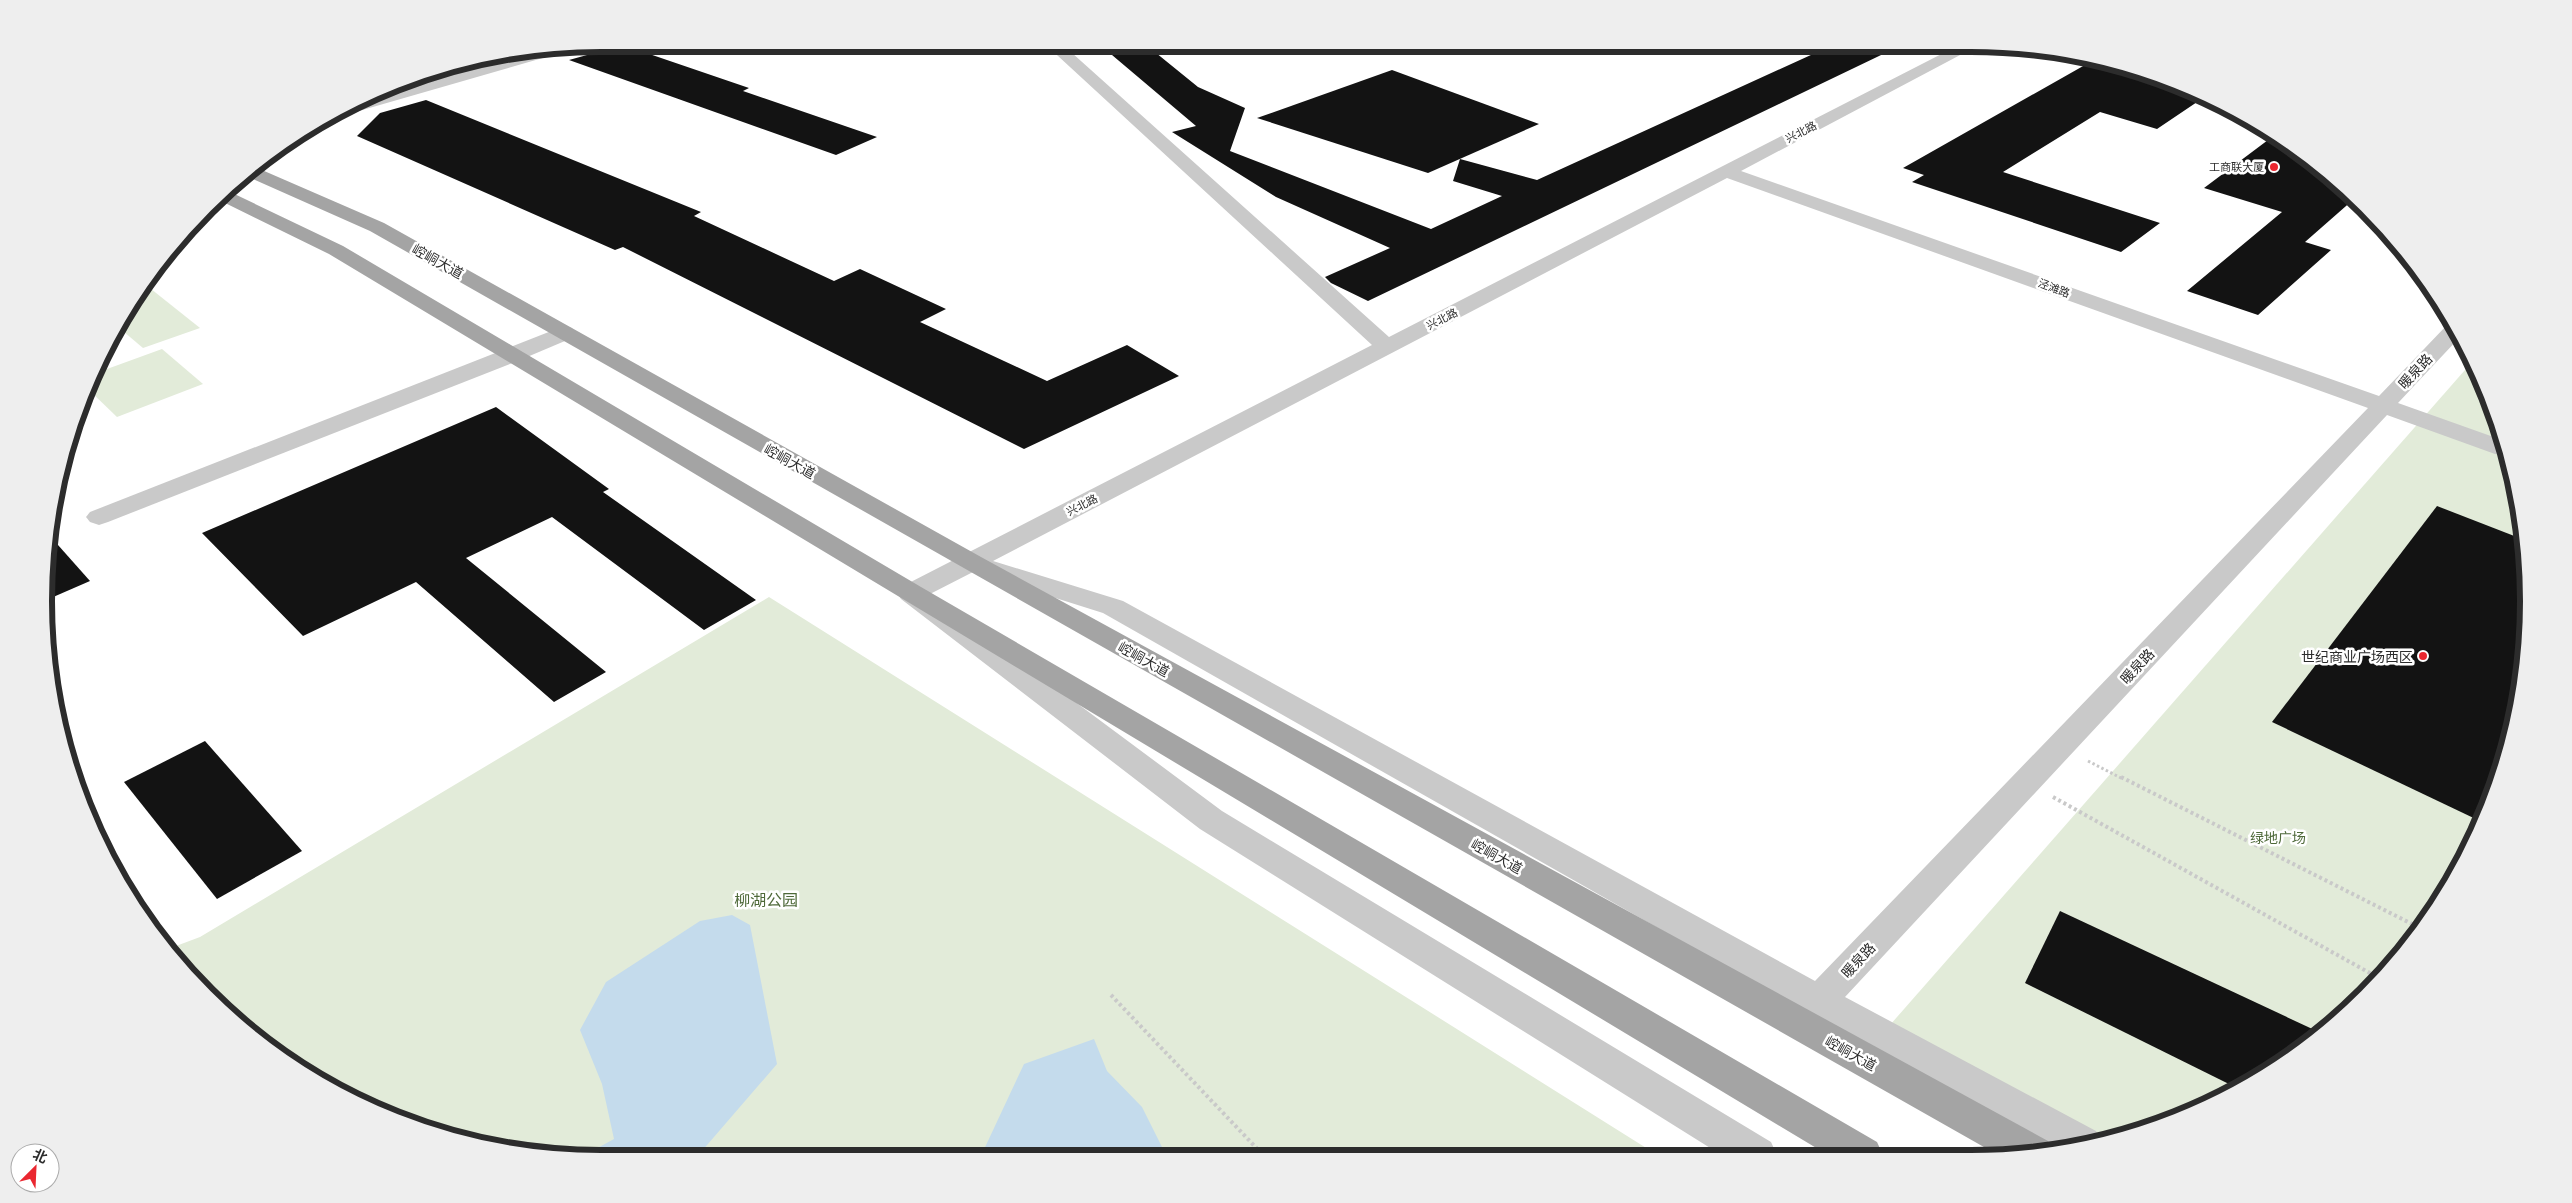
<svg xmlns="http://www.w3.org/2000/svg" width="2572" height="1203" font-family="'Titillium Web','Noto Sans SC',sans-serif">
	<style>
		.green { fill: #e2ebd9 }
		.water { fill: #c4dbec }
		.building { fill: #131313 }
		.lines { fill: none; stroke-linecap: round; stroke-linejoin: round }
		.path-far1 { stroke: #c9c9c9; stroke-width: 3; stroke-dasharray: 2.5 2.5; stroke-linecap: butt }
		.path { stroke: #c9c9c9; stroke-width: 4; stroke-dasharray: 3 3; stroke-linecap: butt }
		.minor { fill: #c9c9c9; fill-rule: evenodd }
		.major { fill: #a4a4a4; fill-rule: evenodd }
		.poi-dot { fill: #ea2730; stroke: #fff; stroke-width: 2 }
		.labels { text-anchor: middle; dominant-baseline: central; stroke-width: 5; stroke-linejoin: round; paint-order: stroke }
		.far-street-label { font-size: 11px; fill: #2c2c2c; stroke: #fff }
		.far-poi-label { font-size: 11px; fill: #2c2c2c; stroke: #fff; text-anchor: end }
		.street-label { font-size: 14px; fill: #2c2c2c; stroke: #fff }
		.poi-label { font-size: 14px; fill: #2c2c2c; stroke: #fff; text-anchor: end }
		.park-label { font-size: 14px; fill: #4e6939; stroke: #fff }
		.near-park-label { font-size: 16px; fill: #4e6939; stroke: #fff }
		.rim { fill: none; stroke: #2c2c2c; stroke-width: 6 }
	</style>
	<rect width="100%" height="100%" fill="#fff"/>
	<g class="green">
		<path d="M146,285L200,328L143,348L117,326Z"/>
		<path d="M162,349L203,384L117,417L88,389L96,373Z"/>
		<path d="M2472,362L2486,388L2517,492L2528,601L2518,710L2486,815L2413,941L2310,1044L2184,1117L2103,1139L1890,1025Z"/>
		<path d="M769,597L1659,1156L601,1159L492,1148L388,1117L322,1084L234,1021L182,969L168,949L200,937Z"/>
	</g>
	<g class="water">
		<path d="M732,915L750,925L777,1064L695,1159L581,1157L614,1139L602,1084L580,1030L606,982L700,921Z"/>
		<path d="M1094,1039L1107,1071L1142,1107L1167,1157L980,1158L1024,1064Z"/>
	</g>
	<g class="building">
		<path d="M1099,44H1145L1198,87L1245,108L1230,151L1431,229L1502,196L1453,181L1460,159L1537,180L1835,44H1904L1368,301L1331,283L1325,277L1390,248L1276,197L1172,132L1196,126Z"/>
		<path d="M623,45L749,88L743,91L877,137L836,155L569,60Z"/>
		<path d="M2092,61L2178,84L2170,90L2203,98L2157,129L2100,112L2003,172L2160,223L2121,252L1912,182L1924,175L1903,168Z"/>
		<path d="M1392,70L1539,124L1428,173L1257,118Z"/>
		<path d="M426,100L701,212L694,216L834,281L860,269L946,309L920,322L1047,381L1127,345L1179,376L1024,449L623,247L615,250L357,136L380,113Z"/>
		<path d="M2268,140L2291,146L2354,199L2305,242L2331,250L2258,315L2187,291L2282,212L2204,188Z"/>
		<path d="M496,407L609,489L603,492L756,600L704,630L552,517L466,558L606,672L554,702L416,582L303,636L202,533Z"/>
		<path d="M2437,506L2522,539L2528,601L2518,710L2486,815L2482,822L2272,722Z"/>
		<path d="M50,536L90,581L44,601L45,586Z"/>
		<path d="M205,741L302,851L217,899L124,782Z"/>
		<path d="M2060,911L2321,1033L2310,1044L2235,1087L2025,983Z"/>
	</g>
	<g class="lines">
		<path class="path-far1" d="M2088,761L2123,779"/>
		<g class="path">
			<path d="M2121,777L2420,928"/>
			<path d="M2053,797L2377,977"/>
			<path d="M1111,995L1265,1157"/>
		</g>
		<g class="minor">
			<path d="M1045,44H1062L1389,337L1961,44L1979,45L1741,171L2379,396L2447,325L2452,324L2459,338L2398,403L2502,440L2506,456L2495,454L2387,415L1845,997L2096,1131L2100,1139L2057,1151L1806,1012L1103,613L973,572L930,594L1222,811L1771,1142L1777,1155L1723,1156L1200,829L901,599L897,593L901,587L1372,345ZM1727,178L2368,408L1815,981L1123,601L993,561Z"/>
			<path d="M569,47L567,51L345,115L333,114L370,97L538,50Z"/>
			<path d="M564,326L572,328L575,333L572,338L520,360L108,522L99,525L90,522L86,517L90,512Z"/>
		</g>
		<g class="major">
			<path d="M255,167L384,223L981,557L2048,1141L2053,1152L2044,1154L1998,1155L370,231L244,175Z"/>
			<path d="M226,190L343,246L921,587L1877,1142L1883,1155H1828L329,254L217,199Z"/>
		</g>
	</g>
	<g class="poi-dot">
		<circle cx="2274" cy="167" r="5"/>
		<circle cx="2423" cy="656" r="5"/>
	</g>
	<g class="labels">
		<g class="far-street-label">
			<text transform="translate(1801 132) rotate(-27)">兴北路</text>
			<text transform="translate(2054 288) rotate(20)">泾滩路</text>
			<text transform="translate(1442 319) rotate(-27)">兴北路</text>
			<text transform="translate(1082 505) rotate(-27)">兴北路</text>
		</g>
		<g class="far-poi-label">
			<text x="2264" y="167">工商联大厦</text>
		</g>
		<g class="street-label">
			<text transform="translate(438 261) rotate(29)">崆峒大道</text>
			<text transform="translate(2415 371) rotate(-47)">暖泉路</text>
			<text transform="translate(790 461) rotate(29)">崆峒大道</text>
			<text transform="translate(1144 659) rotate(29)">崆峒大道</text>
			<text transform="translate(2137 666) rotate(-47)">暖泉路</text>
			<text transform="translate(1497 856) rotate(29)">崆峒大道</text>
			<text transform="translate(1858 960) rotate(-47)">暖泉路</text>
			<text transform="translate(1851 1053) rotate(29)">崆峒大道</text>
		</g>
		<g class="poi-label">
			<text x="2413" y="656">世纪商业广场西区</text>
		</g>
		<g class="park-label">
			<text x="2278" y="837">绿地广场</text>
		</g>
		<g class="near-park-label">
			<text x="766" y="900">柳湖公园</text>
		</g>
	</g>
	<path d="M0 0H2572V1203H0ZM601 52H1971A549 549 0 0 1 2520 601V601A549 549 0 0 1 1971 1150H601A549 549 0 0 1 52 601V601A549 549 0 0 1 601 52Z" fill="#eee" fill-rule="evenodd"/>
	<path class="rim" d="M601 52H1971A549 549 0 0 1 2520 601V601A549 549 0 0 1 1971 1150H601A549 549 0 0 1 52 601V601A549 549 0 0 1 601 52Z"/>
	<g transform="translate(35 1168) rotate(24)"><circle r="24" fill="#ffffff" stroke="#ababab"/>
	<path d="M0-4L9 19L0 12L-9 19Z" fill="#ea2730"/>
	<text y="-8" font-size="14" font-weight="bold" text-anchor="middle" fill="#2c2c2c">北</text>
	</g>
</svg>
